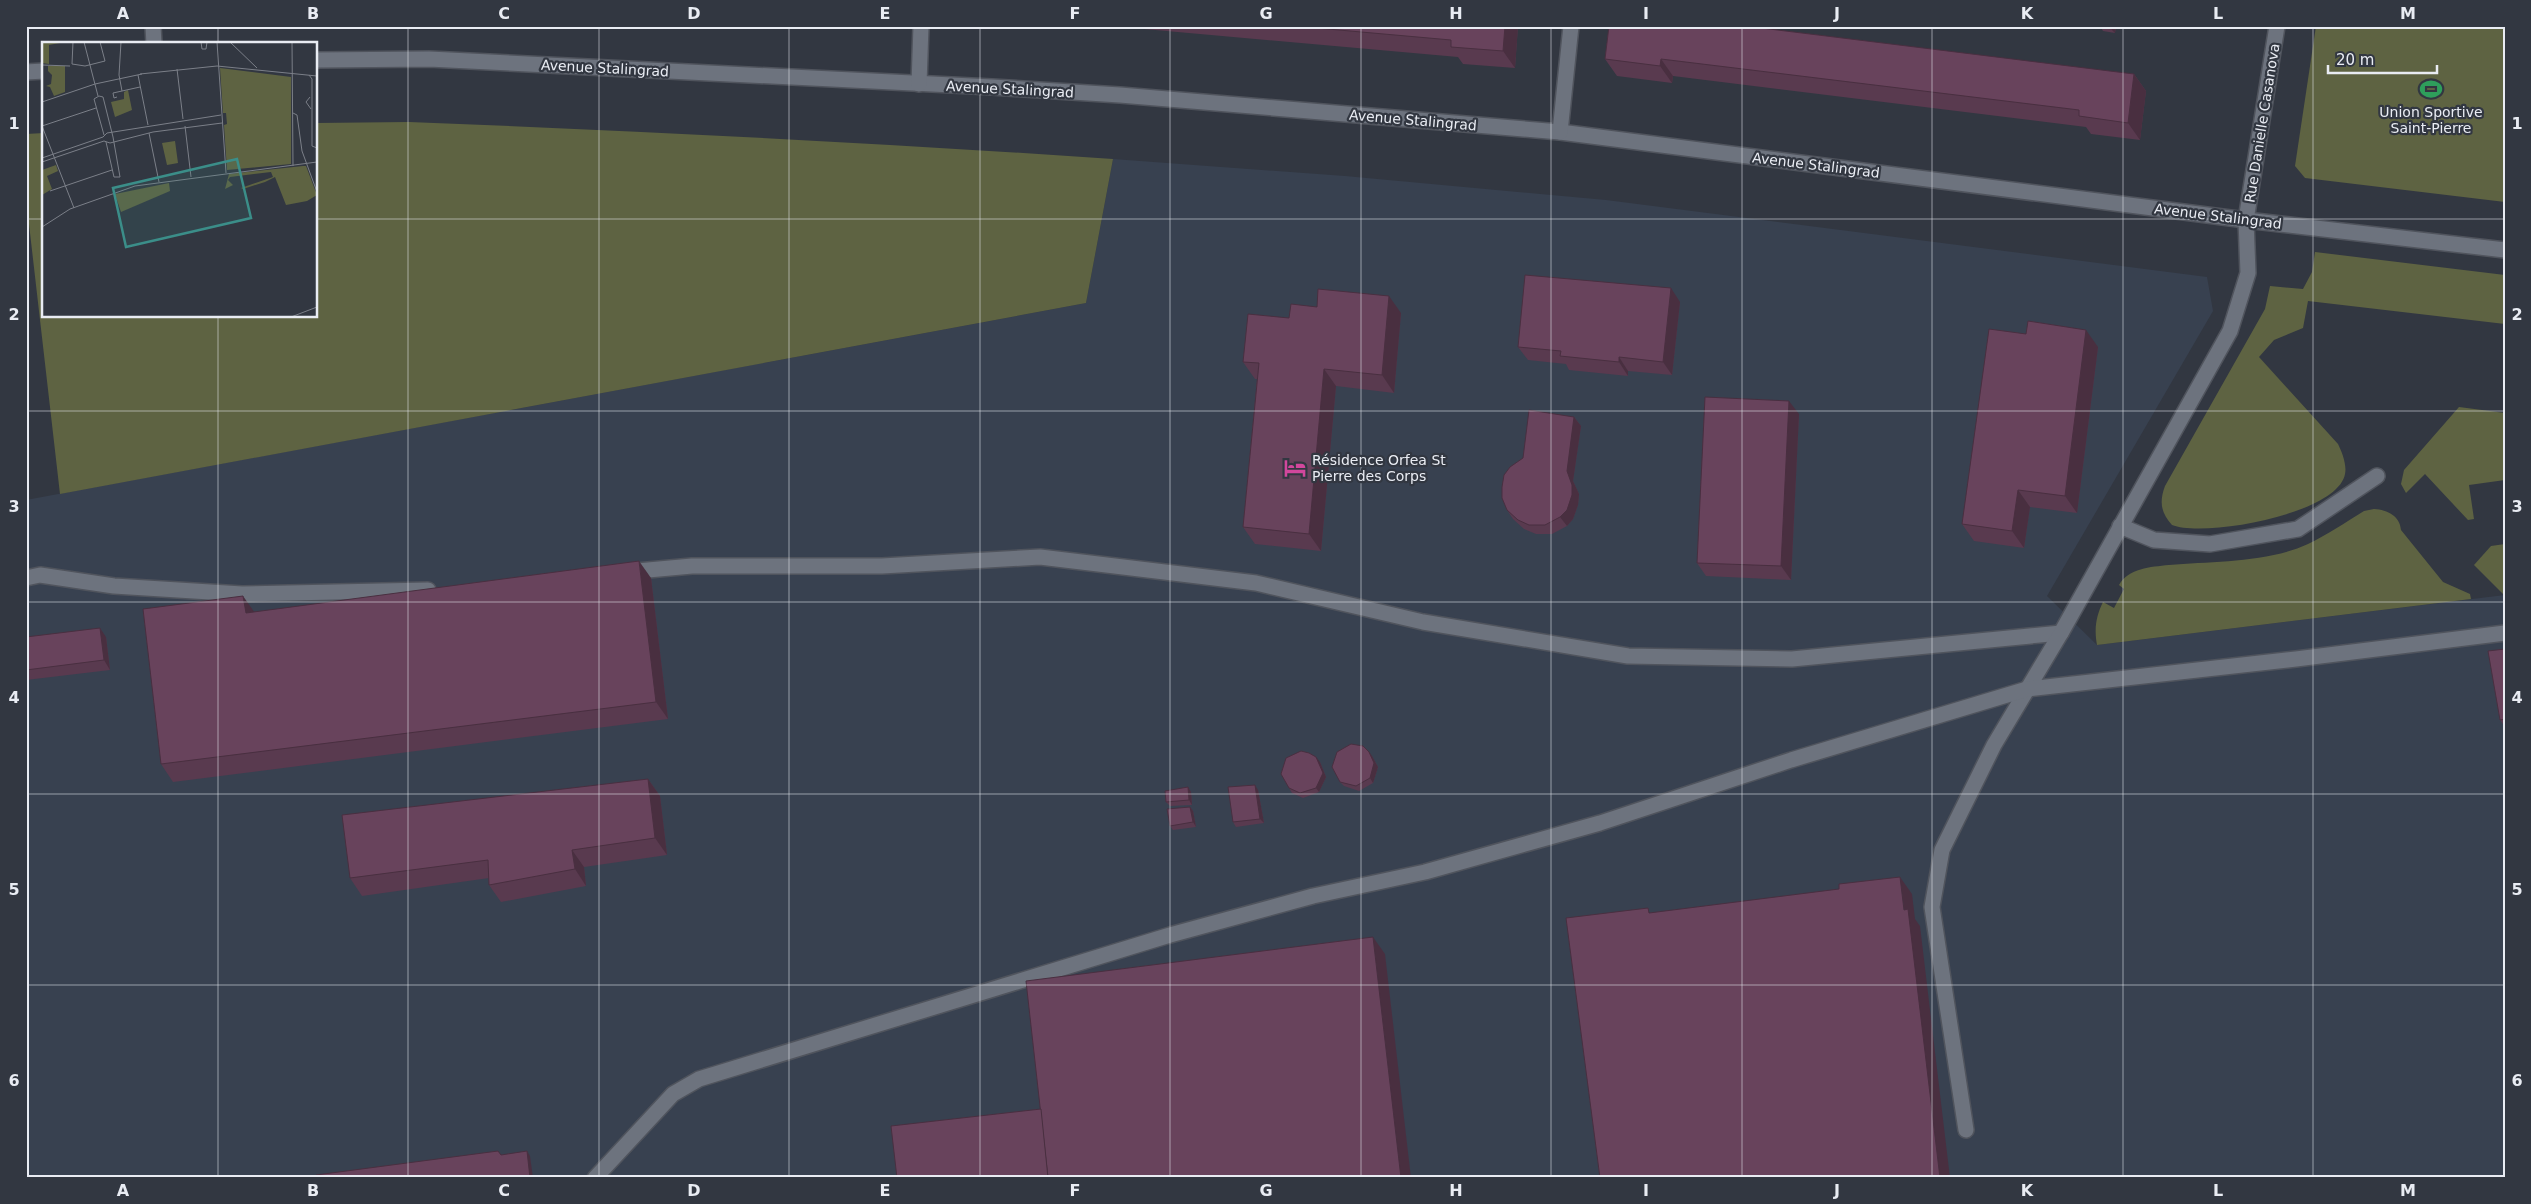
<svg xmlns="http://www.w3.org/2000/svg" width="2531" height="1204" font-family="'DejaVu Sans',sans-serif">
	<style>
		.built { fill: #384150 }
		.green { fill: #5e6342 }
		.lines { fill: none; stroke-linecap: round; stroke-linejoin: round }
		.minor-casing { stroke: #50545d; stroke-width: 18 }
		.minor { stroke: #6d737e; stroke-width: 15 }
		.wall { fill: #593a4f }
		.shaded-wall { fill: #492f40 }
		.building { fill: #68435c; stroke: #492f40 }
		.grid { fill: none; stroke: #e9ecf3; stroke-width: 1; stroke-opacity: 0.55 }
		.labels { text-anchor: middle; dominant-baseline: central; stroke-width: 4.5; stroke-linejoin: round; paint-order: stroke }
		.street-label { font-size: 14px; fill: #e9ecf3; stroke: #323741 }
		.poi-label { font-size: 14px; fill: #e9ecf3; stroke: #323741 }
		.inset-road { fill: none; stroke: #7b7f88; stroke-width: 1 }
		.view { fill: #3b8e89; fill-opacity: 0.15; stroke: #3b8e89; stroke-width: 2.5 }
		.inset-edge { fill: none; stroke: #e9ecf3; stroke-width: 2.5 }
		.neatline { fill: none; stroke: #e9ecf3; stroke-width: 2 }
		.grid-label { font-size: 16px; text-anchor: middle; font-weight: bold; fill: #e9ecf3 }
	</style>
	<rect width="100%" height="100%" fill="#323741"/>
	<path class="built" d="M1113,159L1345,176L1606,200L2207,277L2213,311L2047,596L2097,645L2505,595V1178H26V500L1086,303Z"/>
	<g class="green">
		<path d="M2316,26H2505V202L2305,178L2295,166Z"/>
		<path d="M409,122C644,131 879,143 1113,159L1086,303L60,494L26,198V134L44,133V316H316V123Z"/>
		<path d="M2315,252L2505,275V324L2308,301L2303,328L2274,340L2259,357L2338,444C2342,452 2347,465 2345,474C2338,514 2204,538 2172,525C2161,513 2159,502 2165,486L2265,309L2270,286L2303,289L2312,272Z"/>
		<path d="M2459,407L2505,413V480L2469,485L2474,519L2468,520L2425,474L2406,493L2401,484L2404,470Z"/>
		<path d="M2374,509C2388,510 2400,516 2401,530L2443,582L2470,594L2471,599L2097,645C2094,629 2096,616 2103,602L2114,608L2124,589L2119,585C2129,568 2150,567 2169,565C2213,561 2267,563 2308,544C2327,535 2346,522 2364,511Z"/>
		<path d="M2505,544V595H2504L2474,565L2491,546Z"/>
	</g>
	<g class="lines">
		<g class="minor-casing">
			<g id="minor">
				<path d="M153,26L154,44"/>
				<path d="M316,60L429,59L992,87L1120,95L1560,132L2246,220L2505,250"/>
				<path d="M26,72L44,71"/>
				<path d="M919,84L921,26"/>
				<path d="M1560,132L1571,26"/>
				<path d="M2120,526L2154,540L2210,544L2298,529L2377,476"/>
				<path d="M626,572L692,566H882L1040,557L1256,583L1423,622L1628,656L1792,659L2061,633"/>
				<path d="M26,578L40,575L114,586L242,594L428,590"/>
				<path d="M1966,1130L1932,907L1942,850L1994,745L2061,633L2230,331L2248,273L2246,220L2277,26"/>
				<path d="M595,1178L673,1094L699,1079L1170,935L1313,896L1425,872L1600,823L1791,760L2027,689L2296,659L2505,633"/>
			</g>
		</g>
		<use href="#minor" class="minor"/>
	</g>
	<g class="wall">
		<path d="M1018,26H1046V29Z"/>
		<path d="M1111,26H1518L1515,68L1463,64L1458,57Z"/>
		<path d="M1609,26L2134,74L2146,91L2140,140L2091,134L2086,127L1673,76L1672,83L1617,76L1605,59Z"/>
		<path d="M2100,26H2116L2115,33L2103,31Z"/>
		<path d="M1680,302L1672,375L1628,371V376L1569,370L1566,364L1528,360L1518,347Z"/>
		<path d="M1317,307L1401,313L1394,393L1336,386L1321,551L1255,544L1243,527L1257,379H1255L1243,362Z"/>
		<path d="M2098,347L2077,513L2030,507L2024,548L1974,541L1962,524Z"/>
		<path d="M1799,414L1791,580L1706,576L1697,563Z"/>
		<path d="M1574,417L1581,426L1573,481L1579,494L1578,505L1573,519L1567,526L1552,534H1536L1524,529L1513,519L1507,510L1523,458Z"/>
		<path d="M651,578L668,719L173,782L161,764L254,612Z"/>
		<path d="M26,637H106L110,670L26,680Z"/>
		<path d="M2505,649V727L2500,720Z"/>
		<path d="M1372,756L1378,767L1373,783L1359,791L1344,786L1340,782Z"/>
		<path d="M1320,762L1326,777L1319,792L1303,798L1292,793L1289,788Z"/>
		<path d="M648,779L660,796L667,855L584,867L586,886L501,902L489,885V878L362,896L350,878Z"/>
		<path d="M1188,787L1191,792L1192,805L1170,806L1166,802Z"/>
		<path d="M1258,790L1264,823L1236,827L1233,822Z"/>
		<path d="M1190,807L1193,811L1196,827L1173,830L1170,826Z"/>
	</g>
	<g class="shaded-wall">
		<path d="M1505,26H1518L1515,68L1503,51Z"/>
		<path d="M2112,26H2116L2115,33L2111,29Z"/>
		<path d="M1661,59L1673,76L1672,83L1660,66Z"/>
		<path d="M2134,74L2146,91L2140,140L2128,123Z"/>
		<path d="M1671,288L1680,302L1672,375L1663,362Z"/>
		<path d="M1389,296L1401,313L1394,393L1382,375Z"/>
		<path d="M2086,330L2098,347L2077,513L2065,496Z"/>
		<path d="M1619,357L1628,371V376L1619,362Z"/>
		<path d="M1324,369L1336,386L1321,551L1309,534Z"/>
		<path d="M1789,401L1799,414L1791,580L1781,566Z"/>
		<path d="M1574,417L1581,426L1573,481L1579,494L1578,505L1573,519L1567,526L1560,517Z"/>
		<path d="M2018,490L2030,507L2024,548L2012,531Z"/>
		<path d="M639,561L651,578L668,719L656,702Z"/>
		<path d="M243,596L255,613H246Z"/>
		<path d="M100,628L106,637L110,670L104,660Z"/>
		<path d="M1369,752L1372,756L1378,767L1373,783L1370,778Z"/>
		<path d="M1316,757L1320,762L1326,777L1319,792L1316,788Z"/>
		<path d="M648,779L660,796L667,855L655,838Z"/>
		<path d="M1255,785L1258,790L1264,823L1260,819Z"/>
		<path d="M1188,787L1191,792L1192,805L1189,800Z"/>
		<path d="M1190,807L1193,811L1196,827L1193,822Z"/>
		<path d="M572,850L584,867L586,886L575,869Z"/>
		<path d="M1900,877L1912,894L1915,919L1920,926L1950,1178H1940Z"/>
		<path d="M1373,937L1385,954L1411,1178H1401Z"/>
		<path d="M527,1151L530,1156L533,1178H530Z"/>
	</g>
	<g class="building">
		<path d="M1294,26H1505L1503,51L1451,47V40Z"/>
		<path d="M1609,26H1745L2134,74L2128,123L2079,116V110L1661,59L1660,66L1605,59Z"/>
		<path d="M2100,26H2112L2111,29Z"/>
		<path d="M1525,275L1671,288L1663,362L1619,357V362L1560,356L1561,351L1518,347Z"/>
		<path d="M1318,289L1389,296L1382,375L1324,369L1309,534L1243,527L1259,363L1243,362L1248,314L1289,318L1291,304L1317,307Z"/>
		<path d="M2028,321L2086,330L2065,496L2018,490L2012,531L1962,524L1989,329L2026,334Z"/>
		<path d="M1705,397L1789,401L1781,566L1697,563Z"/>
		<path d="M1529,410L1574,417L1567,471L1572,485V495L1567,510L1560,517L1545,525H1529L1518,520L1507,510L1502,498V487L1504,475L1510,467L1523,458Z"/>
		<path d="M639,561L656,702L161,764L143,609L243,596L246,613Z"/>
		<path d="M100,628L104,660L26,670V637Z"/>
		<path d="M2505,649V719L2500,720L2488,651Z"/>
		<path d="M1351,744L1363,746L1369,752L1374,763L1370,778L1356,786L1340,782L1332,767L1337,752Z"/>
		<path d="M1301,751L1309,753L1316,757L1323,773L1316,788L1300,793L1289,788L1281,774L1286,758Z"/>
		<path d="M648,779L655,838L572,850L575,869L489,885L488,860L350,878L342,815Z"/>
		<path d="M1255,785L1260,819L1233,822L1228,787Z"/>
		<path d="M1188,787L1189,800L1166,802L1165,791Z"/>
		<path d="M1190,807L1193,822L1170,826L1167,809Z"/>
		<path d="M1900,877L1904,910L1908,909L1940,1178H1600L1566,918L1648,908L1649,913L1839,889V884Z"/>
		<path d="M1373,937L1401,1178H1048L1026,981Z"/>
		<path d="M1041,1109L1048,1178H897L891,1126Z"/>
		<path d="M498,1151L501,1155L527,1151L530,1178H317L316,1175Z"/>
	</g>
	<path class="grid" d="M218,26V44M408,26V1178M599,26V1178M789,26V1178M980,26V1178M1170,26V1178M1361,26V1178M1551,26V1178M1742,26V1178M1932,26V1178M2123,26V1178M2313,26V1178M26,219H44M316,219H2505M218,316V1178M26,411H2505M26,602H2505M26,794H2505M26,985H2505"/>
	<defs>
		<g id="stadium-bare" transform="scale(1.725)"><path d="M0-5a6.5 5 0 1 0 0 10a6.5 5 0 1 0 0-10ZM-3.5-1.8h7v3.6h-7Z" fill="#2e9e5b" stroke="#323741" stroke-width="2.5" paint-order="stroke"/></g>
		<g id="hotel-bare" transform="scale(1.725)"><path d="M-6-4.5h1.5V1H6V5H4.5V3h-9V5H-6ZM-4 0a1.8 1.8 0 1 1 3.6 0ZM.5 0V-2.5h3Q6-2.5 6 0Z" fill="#d1479c" stroke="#323741" stroke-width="2.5" paint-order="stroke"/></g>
	</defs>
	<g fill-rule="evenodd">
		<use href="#stadium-bare" x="2431" y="89"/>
		<use href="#hotel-bare" x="1295" y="468"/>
	</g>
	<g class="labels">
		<g class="street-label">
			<text transform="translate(605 68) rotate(3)">Avenue Stalingrad</text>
			<text transform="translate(1010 89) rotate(3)">Avenue Stalingrad</text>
			<text transform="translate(1413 120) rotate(5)">Avenue Stalingrad</text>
			<text transform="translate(2262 123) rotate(-81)">Rue Danielle Casanova</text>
			<text transform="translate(1816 165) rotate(7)">Avenue Stalingrad</text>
			<text transform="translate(2218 216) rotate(7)">Avenue Stalingrad</text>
		</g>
		<g class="poi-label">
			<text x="2431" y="112">Union Sportive<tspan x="2431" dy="16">Saint-Pierre</tspan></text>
			<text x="1312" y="460" text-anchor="start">Résidence Orfea St<tspan x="1312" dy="16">Pierre des Corps</tspan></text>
		</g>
	</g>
	<g transform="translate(42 42)">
		<rect width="275" height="275" fill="#323741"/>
		<path d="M0,0H23L7,3V22L0,21ZM6,24H23V50L12,54L8,45L4,44L9,42L10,33L6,29ZM178,26L249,35V122L185,128L182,83L185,82L184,71H181ZM86,48L90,68L73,75L69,60L82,57V50ZM133,99L136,121L125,123L120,101ZM14,123L16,129L5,134L10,147L0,153V128ZM261,124H264L275,153L265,159L244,163L233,135L223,140L201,147L199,146L231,135L229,130L188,135L186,138L191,143L183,147L187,132ZM127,141L128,149L79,170L73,152Z" fill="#5e6342"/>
		<path class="inset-road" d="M31,0L30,22L43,24L63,19L58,0M42,0L56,54M79,0L77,33L80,49M159,0L160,7H164L165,0M175,0L184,131M188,0L215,26M250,0L251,124M0,23L28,24M135,27L141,77M98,32L175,24L275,34M96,33L106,83M267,33L270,37V104L275,106M75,55L72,56L71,51L98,45M268,55L264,60L269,67M0,60L53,42L100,32M251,71L255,73L260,109L275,150M0,84L32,166M0,84L54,66M143,84L149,135M107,91L117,140M62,93L52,57L57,54L61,55L71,95L78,135H72L64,100M0,116L61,95L65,91L179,73M0,120L62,99L68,101L111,90L180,81M8,149L70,128M0,185L28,167L93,144L275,120M249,275L275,265"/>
		<path class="view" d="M195,117L209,176L84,205L71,146Z"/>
		<rect width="275" height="275" class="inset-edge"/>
	</g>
	<rect width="2531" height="1204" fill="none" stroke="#323741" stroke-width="55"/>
	<path d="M2328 65v8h109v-8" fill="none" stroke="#e9ecf3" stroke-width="2.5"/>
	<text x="2336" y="65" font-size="15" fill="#e9ecf3" stroke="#323741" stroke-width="4" paint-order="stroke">20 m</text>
	<rect x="28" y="28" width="2476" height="1148" class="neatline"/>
	<g class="grid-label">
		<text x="123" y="19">A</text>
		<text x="313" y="19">B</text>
		<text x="504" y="19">C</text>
		<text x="694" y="19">D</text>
		<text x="885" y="19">E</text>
		<text x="1075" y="19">F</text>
		<text x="1266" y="19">G</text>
		<text x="1456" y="19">H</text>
		<text x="1646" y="19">I</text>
		<text x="1837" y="19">J</text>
		<text x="2027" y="19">K</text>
		<text x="2218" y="19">L</text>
		<text x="2408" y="19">M</text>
		<text x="14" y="129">1</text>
		<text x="2517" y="129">1</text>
		<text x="14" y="320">2</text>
		<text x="2517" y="320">2</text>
		<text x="14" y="512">3</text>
		<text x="2517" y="512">3</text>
		<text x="14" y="703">4</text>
		<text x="2517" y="703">4</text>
		<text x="14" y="895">5</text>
		<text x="2517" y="895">5</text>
		<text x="14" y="1086">6</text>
		<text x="2517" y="1086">6</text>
		<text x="123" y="1196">A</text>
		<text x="313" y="1196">B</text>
		<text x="504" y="1196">C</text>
		<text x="694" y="1196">D</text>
		<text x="885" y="1196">E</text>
		<text x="1075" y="1196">F</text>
		<text x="1266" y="1196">G</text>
		<text x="1456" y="1196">H</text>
		<text x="1646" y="1196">I</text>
		<text x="1837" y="1196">J</text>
		<text x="2027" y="1196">K</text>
		<text x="2218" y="1196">L</text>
		<text x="2408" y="1196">M</text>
	</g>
</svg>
